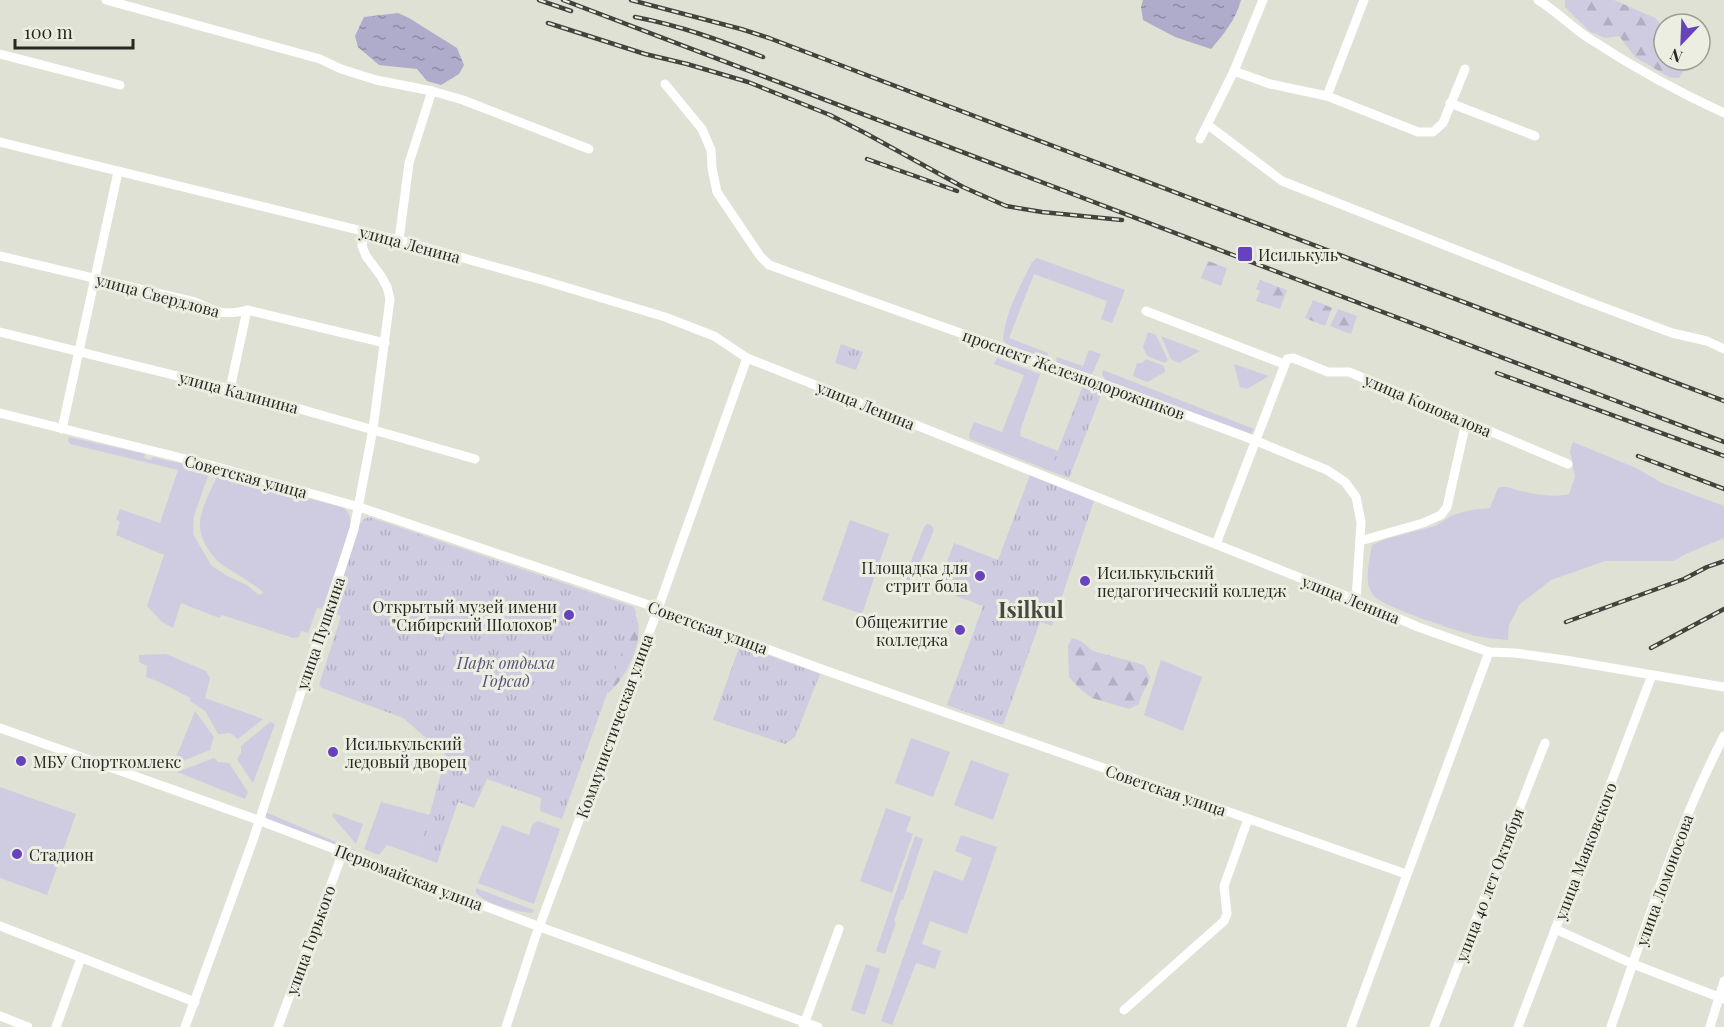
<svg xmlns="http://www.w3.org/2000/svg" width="1724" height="1027" font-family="'Playfair Display',serif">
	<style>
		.grass { fill: #cfcce2 }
		.forest { fill: url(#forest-firs) }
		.park { fill: url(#park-tufts) }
		.water { fill: url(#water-ripples) }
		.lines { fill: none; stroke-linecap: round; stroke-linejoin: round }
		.minor { stroke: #fff; stroke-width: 9 }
		.rail-casing { stroke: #42433d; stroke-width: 4.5 }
		.rail { stroke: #ebeee0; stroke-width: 2; stroke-dasharray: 7; stroke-linecap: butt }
		.poi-dot { fill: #6643bc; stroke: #ebeee0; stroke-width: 2 }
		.labels { text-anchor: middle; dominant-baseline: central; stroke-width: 6; stroke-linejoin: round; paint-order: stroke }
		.street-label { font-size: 16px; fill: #272823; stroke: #ebeee0 }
		.poi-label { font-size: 16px; fill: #272823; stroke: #ebeee0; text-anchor: start }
		.park-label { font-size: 16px; font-style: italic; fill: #58507e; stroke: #ebeee0 }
		.district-label { font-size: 22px; font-weight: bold; fill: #484a3f; stroke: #ebeee0 }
	</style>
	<defs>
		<pattern id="forest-firs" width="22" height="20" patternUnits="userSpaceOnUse" patternTransform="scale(1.5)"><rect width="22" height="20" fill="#cfcce2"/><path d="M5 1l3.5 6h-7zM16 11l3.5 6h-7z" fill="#b2afc2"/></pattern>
		<pattern id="park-tufts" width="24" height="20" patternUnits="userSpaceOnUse" patternTransform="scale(1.5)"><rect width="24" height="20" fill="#cfcce2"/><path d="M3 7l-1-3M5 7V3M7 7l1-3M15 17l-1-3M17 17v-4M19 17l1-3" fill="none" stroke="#b2afc2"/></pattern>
		<pattern id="water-ripples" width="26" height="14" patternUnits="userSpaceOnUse" patternTransform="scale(1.5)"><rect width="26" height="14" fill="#afabcb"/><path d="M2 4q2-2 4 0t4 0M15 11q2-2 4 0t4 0" fill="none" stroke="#8e8ba4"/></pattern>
	</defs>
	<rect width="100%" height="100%" fill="#dee1d3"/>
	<g class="grass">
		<path d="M1037,258L1125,290L1112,323L1101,319L1107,301L1034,274L1009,338L1048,353L1047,356L1042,358L1009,346L1003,340C1005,312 1020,287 1032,262Z"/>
		<path d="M1148,332L1156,335L1168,360L1165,363L1147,356L1143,347Z"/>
		<path d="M1161,336L1200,351L1179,363L1171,359Z"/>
		<path d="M1089,350L1101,354L1092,374H1087L1058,364L1056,360L1057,357L1083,366Z"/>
		<path d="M997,358L1040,374L1021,428L1020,436L1058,451L1050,471L970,439L969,434L974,422L1002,432L1024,375L994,364Z"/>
		<path d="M1146,359L1164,366L1165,372L1147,382L1133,376L1137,363H1142Z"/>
		<path d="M1234,364L1269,376L1247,389L1240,387Z"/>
		<path d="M1103,370L1254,429L1251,434L1106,381L1102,374Z"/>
		<path d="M69,437L145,454L144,458L151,460L152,457L210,470L194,516L193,534L211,565L227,576L247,585L259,595L264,593C253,583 241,577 229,569C214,561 199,541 200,523C201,506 212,489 218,474L344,508C352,515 351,523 349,532L322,609L317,608L308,633L301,631L299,637L293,638L222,615L219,618L181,603L173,628L162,622L147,606L164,555L116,535L120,522L116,519L120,509L160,523L178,470L70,444L68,440Z"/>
		<path d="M1573,442L1636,468L1662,483L1724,506V538L1688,553L1673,561H1605L1551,580L1520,604L1509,625L1508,640C1497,639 1486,638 1476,636C1458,631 1382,607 1373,595C1363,582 1370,560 1372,545L1386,539L1435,526L1453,515L1471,510L1490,508L1498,488C1508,485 1511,489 1521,491C1535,494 1556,498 1569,494L1575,477L1570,451Z"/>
		<path d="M850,520L889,534L862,614L822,600Z"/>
		<path d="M927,524L931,525L934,530L913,580H906L905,577L924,527Z"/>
		<path d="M166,654L206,671L210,678L205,698L263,719L238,739L230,733L218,734L205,711L190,701V698C173,689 164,683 146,677L147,666L139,662V655Z"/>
		<path d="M1161,660L1202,677L1183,731L1144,715Z"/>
		<path d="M195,711L214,737L210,750L173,765Z"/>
		<path d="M270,722L275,724L253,783L237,759L241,753V746Z"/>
		<path d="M911,738L950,752L933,797L895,783Z"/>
		<path d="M214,758L218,762L229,763L248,792L245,799L177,772Z"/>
		<path d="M971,760L1009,774L993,820L954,805Z"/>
		<path d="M0,787L76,814L47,895L0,878Z"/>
		<path d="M381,802L430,815L418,856L387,845L379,855L364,849Z"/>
		<path d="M886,808L911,817L906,831L913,834L892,893L860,881Z"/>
		<path d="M265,812L355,850V853L268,821Z"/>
		<path d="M334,813L363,824L356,844L332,816Z"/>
		<path d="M538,821L560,829L534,904L478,883L502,825L529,835L532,825Z"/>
		<path d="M961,835L997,847L967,934L930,921L922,944L941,951L935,969L916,963L892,1025L881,1021L934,870L963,881L972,858L955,851Z"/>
		<path d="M915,836L923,839L903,900H901L894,921L896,923L885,954L876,951Z"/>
		<path d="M476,888L534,910L532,913C518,912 483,904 476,892Z"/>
		<path d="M866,964L880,969L865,1015L851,1010Z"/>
	</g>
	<g class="forest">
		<path d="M1565,0H1614L1655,18L1664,27V60H1692L1679,78L1669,77L1635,57L1619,36L1605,38L1589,31L1565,7Z"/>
		<path d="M1208,261L1227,268L1221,286L1201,278Z"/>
		<path d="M1260,280L1287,290L1280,309L1256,301L1260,291L1256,289Z"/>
		<path d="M1313,300L1332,308L1325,326L1305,318Z"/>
		<path d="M1338,309L1357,316L1351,334L1330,326Z"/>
		<path d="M602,602L636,616C646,639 626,679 608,693Z"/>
		<path d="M1072,638L1081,641L1093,651L1144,665L1150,677C1147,687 1141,693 1139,704L1129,709L1092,698L1080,689L1069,677L1068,646Z"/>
	</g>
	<g class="park">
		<path d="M841,344L863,352L856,370L835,363Z"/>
		<path d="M1084,383L1103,390L1069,478L1050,471Z"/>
		<path d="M1030,475L1094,501L1052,626L1040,622L1003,725L947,705L983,606L937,589L954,543L998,560Z"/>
		<path d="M369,517L634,607L636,613L562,819L540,811L541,798L487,779L474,808L458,802L437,863L418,856L446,755L403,718L322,688L319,685L341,616L332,613L360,524L364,519Z"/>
		<path d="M740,645L820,674L795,737L785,744L713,720Z"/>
	</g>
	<g class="water">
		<path d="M1143,0H1241C1236,19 1224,34 1211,49L1175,37L1143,20L1141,7Z"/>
		<path d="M398,13L409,18L457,48L464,65L459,74L441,85L427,81L417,69L379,65L358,47L355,36L364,17Z"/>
	</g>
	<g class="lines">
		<g class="minor">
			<path d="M106,0L320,59L341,69L376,80L432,91L463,100L589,149"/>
			<path d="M1538,0C1557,11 1572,28 1590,39C1633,67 1678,92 1724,113"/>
			<path d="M0,54L120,85"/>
			<path d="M1234,71L1270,84L1327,96L1418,132H1433L1443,123L1465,69"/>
			<path d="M665,84L702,129L711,150L712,168L717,192L760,256L769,265L1098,382L1254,440L1327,470L1345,482L1356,497L1361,522L1356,600"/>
			<path d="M1327,96L1364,0"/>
			<path d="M1450,103L1535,136"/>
			<path d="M1208,125L1282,181L1581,299L1672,333L1707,341L1724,349"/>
			<path d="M1200,139L1234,71L1263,0"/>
			<path d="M0,142L399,240L542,280L665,317L714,336L747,358L1356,600L1418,627L1489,652L1515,653L1565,660L1724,687"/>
			<path d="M399,240L409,163L432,91"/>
			<path d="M0,256L195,302C216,312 224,316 247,310L385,343"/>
			<path d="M1146,311L1284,364"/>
			<path d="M0,332L230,389L475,459"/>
			<path d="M230,389L247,310"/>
			<path d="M0,413L210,465L359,507L643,603L827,671L1406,874"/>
			<path d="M62,429L118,172"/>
			<path d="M1360,541L1423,523L1441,515L1447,507L1466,422"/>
			<path d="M1216,544L1287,359L1293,358L1328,372H1349L1568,464"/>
			<path d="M0,728L258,820L540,927L818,1027"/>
			<path d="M0,926L195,1002"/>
			<path d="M1555,929L1633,964L1724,999"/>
			<path d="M1124,1010L1224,921L1227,914L1224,886L1248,819"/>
			<path d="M0,1016L28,1027"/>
			<path d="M56,1027L81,958"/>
			<path d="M185,1027L253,840L354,529L373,429L390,299L387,287L381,276L366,256L362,246L364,232"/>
			<path d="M278,1027L343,852"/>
			<path d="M506,1027L535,938L655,617L747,358"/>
			<path d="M803,1027L839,929"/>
			<path d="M1351,1027L1489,652"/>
			<path d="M1434,1027L1545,743"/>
			<path d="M1518,1027L1652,675"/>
			<path d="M1611,1027C1645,929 1676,829 1724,736"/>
			<path d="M1710,1027L1724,981"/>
		</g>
		<g class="rail-casing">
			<g id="rail">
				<path d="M539,0L571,11"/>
				<path d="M563,0L1724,442"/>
				<path d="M631,0L741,29L769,38L1724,401"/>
				<path d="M635,17C682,26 719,40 763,57"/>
				<path d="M548,23L645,54L687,64L748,82L830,115L867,134L963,187L1006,206L1042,212L1122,220"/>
				<path d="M867,159L957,191"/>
				<path d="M1497,373L1724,456"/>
				<path d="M1638,456L1724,489"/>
				<path d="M1566,622L1684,579L1707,567L1724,561"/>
				<path d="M1651,648L1724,609"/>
			</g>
		</g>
		<use href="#rail" class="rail"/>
	</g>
	<g class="poi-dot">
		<rect x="1237" y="246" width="16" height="16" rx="3"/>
		<circle cx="980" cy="576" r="6"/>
		<circle cx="1085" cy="581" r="6"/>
		<circle cx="569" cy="615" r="6"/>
		<circle cx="960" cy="630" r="6"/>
		<circle cx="333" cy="752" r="6"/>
		<circle cx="21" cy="761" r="6"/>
		<circle cx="17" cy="854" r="6"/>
	</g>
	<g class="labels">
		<g class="street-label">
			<text transform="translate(410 244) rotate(15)">улица Ленина</text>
			<text transform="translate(158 295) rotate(15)">улица Свердлова</text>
			<text transform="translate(1074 374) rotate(20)">проспект Железнодорожников</text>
			<text transform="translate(239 392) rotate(15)">улица Калинина</text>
			<text transform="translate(866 405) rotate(22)">улица Ленина</text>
			<text transform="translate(1428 405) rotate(23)">улица Коновалова</text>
			<text transform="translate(246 476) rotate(15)">Советская улица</text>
			<text transform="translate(1351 599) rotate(22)">улица Ленина</text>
			<text transform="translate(708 627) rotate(20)">Советская улица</text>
			<text transform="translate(320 633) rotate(-71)">улица Пушкина</text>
			<text transform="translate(614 726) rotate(-70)">Коммунистическая улица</text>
			<text transform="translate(1166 790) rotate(19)">Советская улица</text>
			<text transform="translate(1585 851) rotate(-69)">улица Маяковского</text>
			<text transform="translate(409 877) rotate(21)">Первомайская улица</text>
			<text transform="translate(1664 880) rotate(-70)">улица Ломоносова</text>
			<text transform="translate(1489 885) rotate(-69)">улица 40 лет Октября</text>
			<text transform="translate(310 940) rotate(-70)">улица Горького</text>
		</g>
		<g class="poi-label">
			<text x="1258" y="254">Исилькуль</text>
			<text x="968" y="567" text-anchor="end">Площадка для<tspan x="968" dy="18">стрит бола</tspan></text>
			<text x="1097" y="572">Исилькульский<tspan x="1097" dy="18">педагогический колледж</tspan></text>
			<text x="557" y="606" text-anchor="end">Открытый музей имени<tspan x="557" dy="18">"Сибирский Шолохов"</tspan></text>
			<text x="948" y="621" text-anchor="end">Общежитие<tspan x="948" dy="18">колледжа</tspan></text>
			<text x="345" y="743">Исилькульский<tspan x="345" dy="18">ледовый дворец</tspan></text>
			<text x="33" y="761">МБУ Спорткомлекс</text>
			<text x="29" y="854">Стадион</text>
		</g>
		<g class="park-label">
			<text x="506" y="662">Парк отдыха<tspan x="506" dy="18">Горсад</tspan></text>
		</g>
		<g class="district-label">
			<text x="1031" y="609">Isilkul</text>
		</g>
	</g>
	<g transform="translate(1682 42) rotate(203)"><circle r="28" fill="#ebeee0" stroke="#9d9f94" stroke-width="1.5"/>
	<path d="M0-4.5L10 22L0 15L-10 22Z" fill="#6643bc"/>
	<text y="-9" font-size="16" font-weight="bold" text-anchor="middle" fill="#272823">N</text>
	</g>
	<path d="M15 39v9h118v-9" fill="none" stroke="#272823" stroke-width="3"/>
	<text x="24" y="39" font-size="18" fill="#272823" stroke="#ebeee0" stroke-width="4.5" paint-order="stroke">100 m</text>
</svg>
